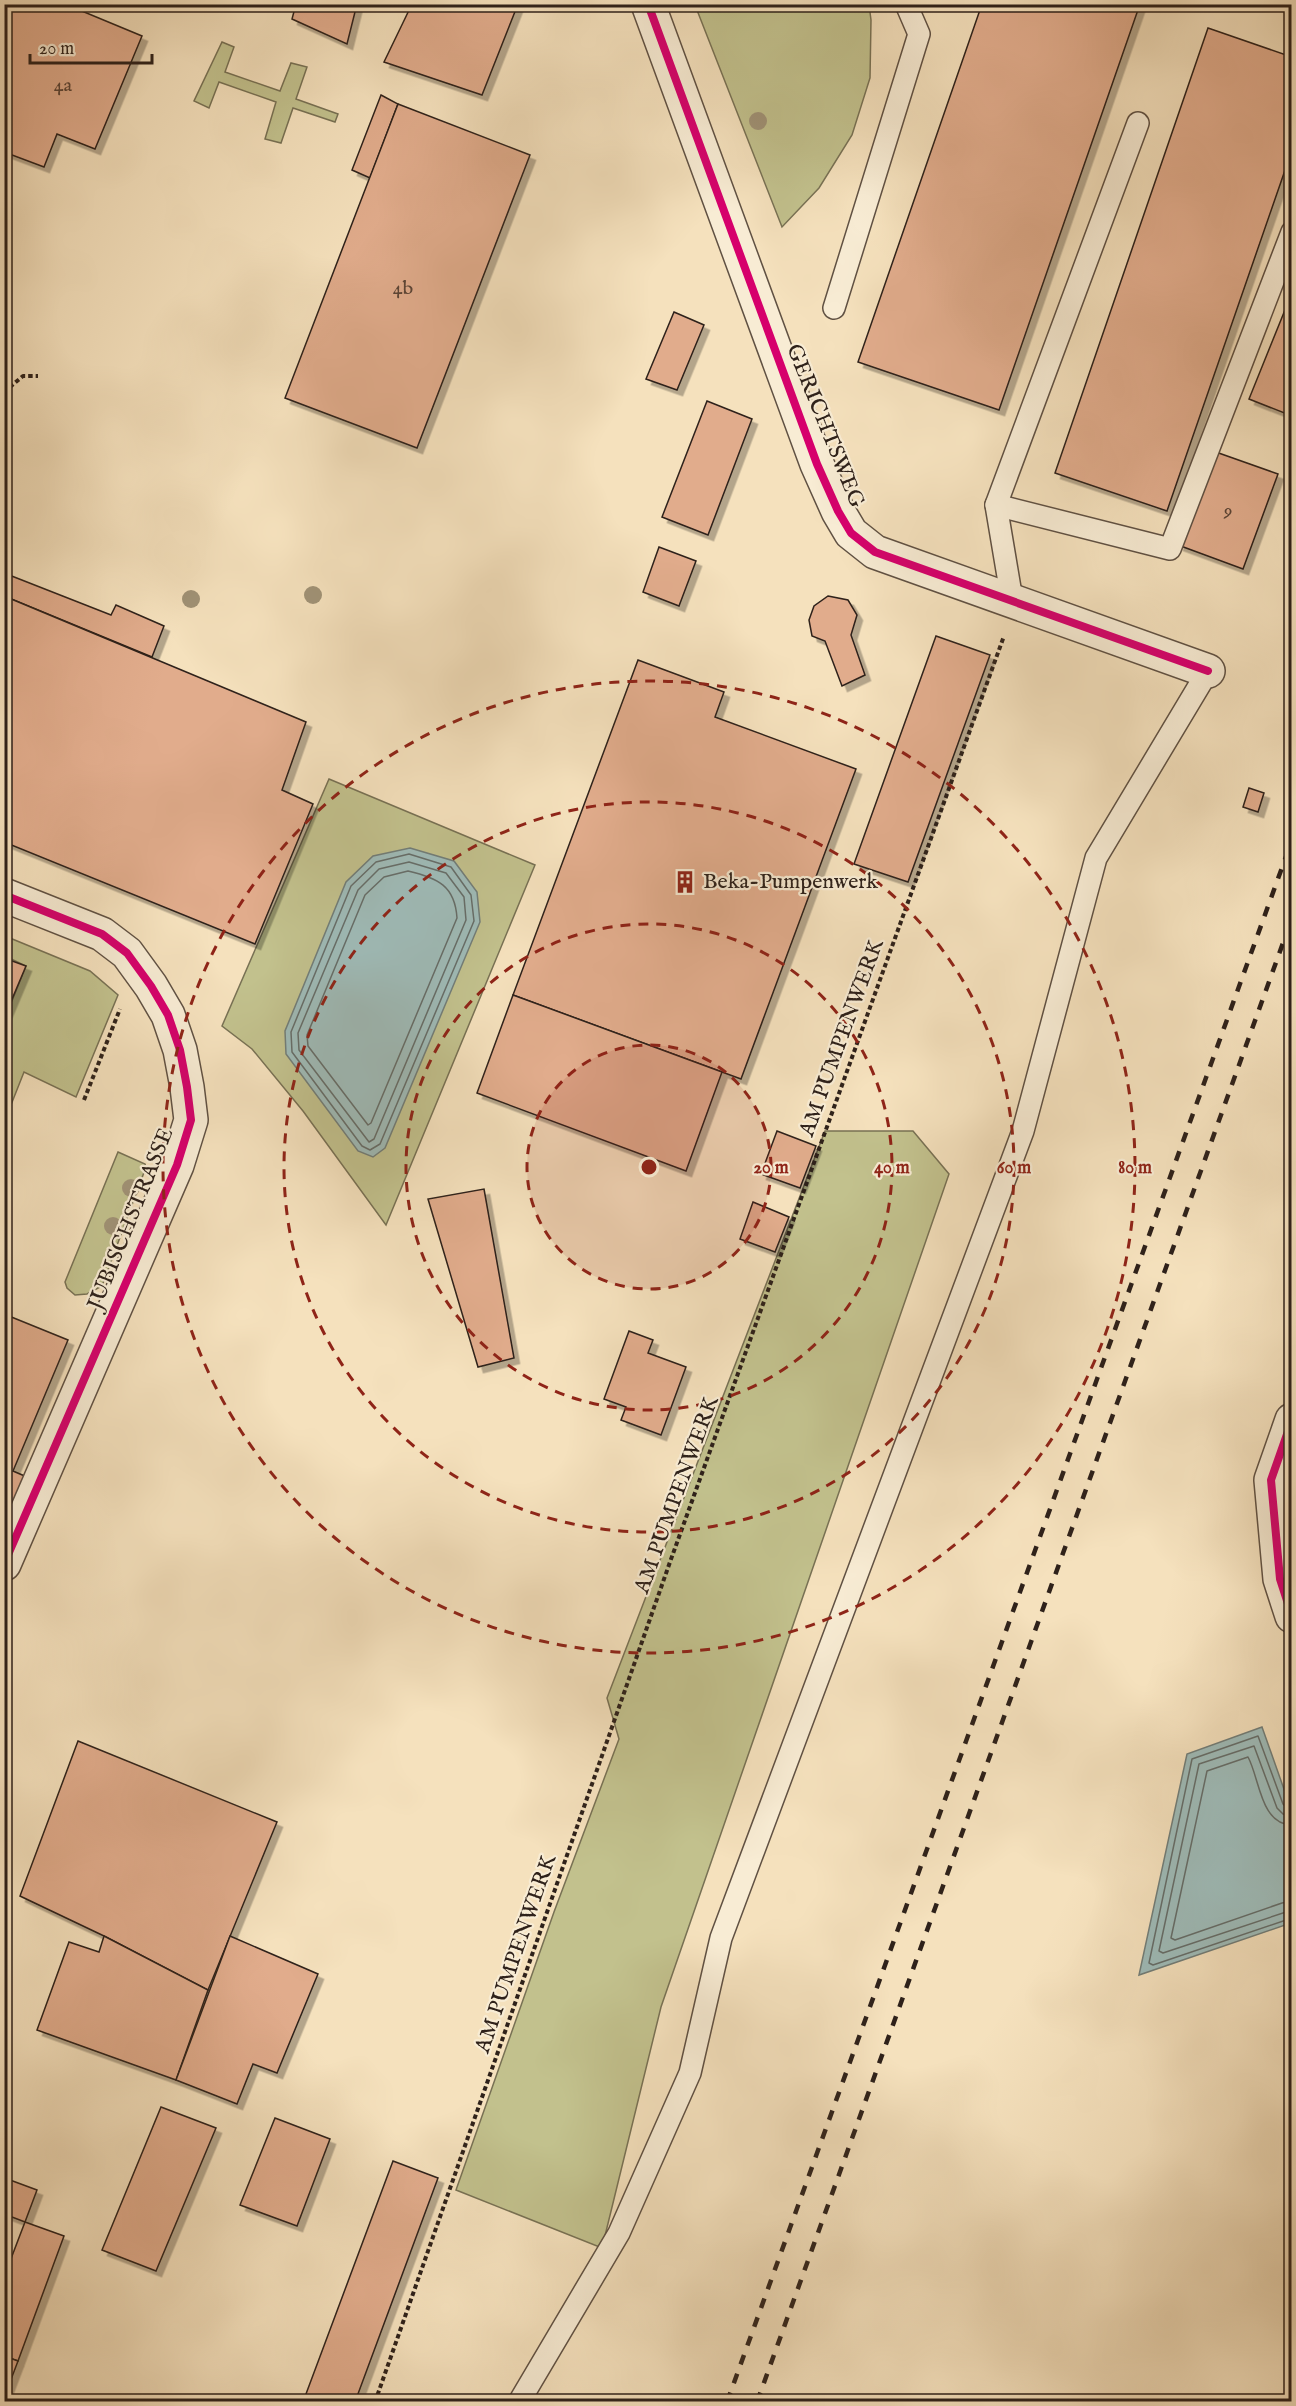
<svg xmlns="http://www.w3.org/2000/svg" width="1296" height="2406" font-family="'IM FELL English',serif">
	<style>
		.green { fill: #c2c18d; stroke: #787154; stroke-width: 1.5 }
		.water { fill: #9fbcb9; stroke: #727e79; stroke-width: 1.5 }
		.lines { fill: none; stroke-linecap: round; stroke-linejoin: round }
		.shore { stroke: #666e6a; stroke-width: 1.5 }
		.building { fill: #e1ac8c; stroke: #2e211a; stroke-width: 1.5; filter: url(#shadow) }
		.lane-casing { stroke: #605143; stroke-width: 24 }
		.street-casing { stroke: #605143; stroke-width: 36 }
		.path { stroke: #2e211a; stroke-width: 4; stroke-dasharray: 4.5 3; stroke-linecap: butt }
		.lane { stroke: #f8ecd4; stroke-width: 21 }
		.street { stroke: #f8ecd4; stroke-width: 33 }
		.rail { stroke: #2e211a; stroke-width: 4.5; stroke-dasharray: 10 10; stroke-linecap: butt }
		.cycleway-casing { stroke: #f8ecd4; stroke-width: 11 }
		.cycleway { stroke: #d6006c; stroke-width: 8 }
		.tree { fill: #a09276 }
		.ring { fill: none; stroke: #8f2418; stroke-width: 3; stroke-dasharray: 10 8 }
		.labels { text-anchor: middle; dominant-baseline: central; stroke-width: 4.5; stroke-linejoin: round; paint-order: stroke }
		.number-label { font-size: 20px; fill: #5b4436 }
		.street-label { font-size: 22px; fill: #2e211a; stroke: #f8ecd4 }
		.poi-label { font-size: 22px; fill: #2e211a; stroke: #f8ecd4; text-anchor: start }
		.centre { fill: #8f2418; stroke: #f8ecd4; stroke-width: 3 }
		.ring-label { font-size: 18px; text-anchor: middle; font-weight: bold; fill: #8f2418; stroke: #f8ecd4; stroke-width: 4.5; stroke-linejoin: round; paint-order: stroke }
	</style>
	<defs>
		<filter id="shadow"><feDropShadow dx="5.5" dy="5.5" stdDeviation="0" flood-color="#0004"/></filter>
	</defs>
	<rect width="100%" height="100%" fill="#f5e1bd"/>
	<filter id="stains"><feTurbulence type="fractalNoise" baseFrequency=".00333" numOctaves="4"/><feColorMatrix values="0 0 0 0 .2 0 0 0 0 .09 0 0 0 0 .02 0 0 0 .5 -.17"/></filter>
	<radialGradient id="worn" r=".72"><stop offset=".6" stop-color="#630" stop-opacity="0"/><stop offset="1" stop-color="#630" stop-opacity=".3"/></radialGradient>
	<g class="green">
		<path d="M695,5H869L871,20L870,78L852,135L819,188L782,227Z"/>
		<path d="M222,42L234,47L225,72L280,91L291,63L307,67L296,99L338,114L335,122L293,108L281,143L265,139L276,102L219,82L209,108L194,101Z"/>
		<path d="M329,779L535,865L386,1225L303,1111L252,1049L222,1026Z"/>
		<path d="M5,936L90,971L118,995L76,1097L24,1072L5,1120V1018L26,966L5,956Z"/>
		<path d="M825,1131H913L949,1174L661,2007L602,2248L456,2190L554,1912L619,1739L607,1698Z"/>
		<path d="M118,1152L145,1164L146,1167L102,1286L87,1294L75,1295L67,1288L65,1282Z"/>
	</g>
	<g class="water">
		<path d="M410,848L454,861L477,892L480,922L385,1148L373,1157L358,1151L286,1054L285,1031L346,882L373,856Z"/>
		<path d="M1262,1727L1291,1809V1923L1139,1975L1187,1754Z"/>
	</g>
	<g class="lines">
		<g class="shore">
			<path d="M409,854L451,867L471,895L474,921L380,1144L370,1150L362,1146L292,1052L291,1032L351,886L376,862Z"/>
			<path d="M409,862L446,873L464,897L466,920L374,1139L369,1142L299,1050L298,1033L358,890L379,869Z"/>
			<path d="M408,871C438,878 455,886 457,918L371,1123L368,1125L308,1046L307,1035L365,895L384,877Z"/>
			<path d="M1292,1808L1286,1807L1283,1804L1258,1736L1192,1759L1149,1963L1153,1965L1292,1918"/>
			<path d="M1292,1816L1283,1814L1277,1808L1254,1746L1199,1764L1159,1951L1163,1953L1292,1910"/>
			<path d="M1292,1825C1260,1824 1260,1779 1248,1757L1207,1771L1171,1938L1175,1940L1282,1903L1292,1901"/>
		</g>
	</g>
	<g class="building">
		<path d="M4,4H65L142,36L95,149L57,134L44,167L4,152Z"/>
		<path d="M296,4H357L347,44L292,19Z"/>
		<path d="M412,4L431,7L432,4H518L482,95L384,62Z"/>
		<path d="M982,4H1140L999,410L858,362Z"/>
		<path d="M1208,28L1292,57V150L1167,511L1055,473Z"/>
		<path d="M381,95L398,104L370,178L352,170Z"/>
		<path d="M398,104L530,155L417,448L285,398Z"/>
		<path d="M1287,305L1292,307V416L1249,399Z"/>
		<path d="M674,312L704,325L677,390L646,379Z"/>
		<path d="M707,401L752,419L708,535L662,517Z"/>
		<path d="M1213,451L1278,474L1243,569L1178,545Z"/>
		<path d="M659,547L696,561L679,606L643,592Z"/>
		<path d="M4,573L111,615L116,605L164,626L152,657L4,596Z"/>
		<path d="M4,596L306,722L282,790L313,804L255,944L4,842Z"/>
		<path d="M828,596L848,600L857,615L851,635L865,675L842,686L825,641L812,636L809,620L814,606Z"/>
		<path d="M936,636L990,655L908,882L854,864Z"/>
		<path d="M638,660L724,692L715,717L856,769L741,1079L513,995Z"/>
		<path d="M1249,788L1264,793L1258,812L1243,807Z"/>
		<path d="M4,958L26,966L4,1018Z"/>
		<path d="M513,995L722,1072L686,1171L477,1093Z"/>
		<path d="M777,1131L816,1146L800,1188L761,1174Z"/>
		<path d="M484,1189L514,1358L478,1367L428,1199Z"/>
		<path d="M753,1202L789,1217L775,1252L740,1239Z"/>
		<path d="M4,1314L68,1340L13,1471L27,1477L4,1533Z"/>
		<path d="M629,1331L653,1340L648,1353L686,1367L661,1435L621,1420L626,1407L604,1399Z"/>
		<path d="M78,1741L277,1822L208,1990L104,1936L20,1896Z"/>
		<path d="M104,1936L208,1990L176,2080L37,2030L69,1942L99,1952Z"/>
		<path d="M230,1936L318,1974L277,2073L253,2064L237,2104L176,2080Z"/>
		<path d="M161,2107L216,2128L156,2271L102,2250Z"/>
		<path d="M275,2118L330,2139L297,2226L240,2205Z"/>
		<path d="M393,2161L438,2178L355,2402H303Z"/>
		<path d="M10,2180L37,2190L25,2222L4,2214V2195Z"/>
		<path d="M25,2222L64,2236L18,2361L4,2356V2277Z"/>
		<path d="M4,2356L18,2361L4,2398Z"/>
	</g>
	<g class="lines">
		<g class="lane-casing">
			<g id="lane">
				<path d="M834,308L919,34L906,4"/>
				<path d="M996,505L1170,549L1292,232"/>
				<path d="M1012,600L996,505L1138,123"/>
				<path d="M519,2402L619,2233L690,2073L721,1938L1023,1131L1096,858L1208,671"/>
			</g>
		</g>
		<g class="street-casing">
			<g id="street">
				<path d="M648,4L817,464L838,511L851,533L875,552L1208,671"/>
				<path d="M4,895L102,934L127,953L151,986L168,1015L180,1050L187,1087L191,1120L177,1165L4,1564"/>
				<path d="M1292,1420L1271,1480L1280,1579L1292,1616"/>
			</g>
		</g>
		<g class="path">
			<path d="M4,392L23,376H38"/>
			<path d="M84,1100L120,1009"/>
			<path d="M375,2402L670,1562L1004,636"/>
		</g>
		<use href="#lane" class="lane"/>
		<use href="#street" class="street"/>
		<g class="rail">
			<path d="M727,2402L1292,840"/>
			<path d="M757,2402L1292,918"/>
		</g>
		<g class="cycleway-casing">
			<g id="cycleway">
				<path d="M648,4L817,464L838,511L851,533L875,552L1208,671"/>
				<path d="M4,895L102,934L127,953L151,986L168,1015L180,1050L187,1087L191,1120L177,1165L4,1564"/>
				<path d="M1292,1420L1271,1480L1280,1579L1292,1616"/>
			</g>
		</g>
		<use href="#cycleway" class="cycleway"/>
	</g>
	<g class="tree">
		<circle cx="758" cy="121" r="9"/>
		<circle cx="313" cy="595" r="9"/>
		<circle cx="191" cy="599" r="9"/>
		<circle cx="131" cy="1188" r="9"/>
		<circle cx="113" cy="1226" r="9"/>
	</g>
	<circle cx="649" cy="1167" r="122" fill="#8f2418" fill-opacity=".12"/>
	<g class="ring">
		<circle cx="649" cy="1167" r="122"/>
		<circle cx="649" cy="1167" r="243"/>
		<circle cx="649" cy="1167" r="365"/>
		<circle cx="649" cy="1167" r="486"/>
	</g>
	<defs>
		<g id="building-bare" transform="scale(1.8)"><path d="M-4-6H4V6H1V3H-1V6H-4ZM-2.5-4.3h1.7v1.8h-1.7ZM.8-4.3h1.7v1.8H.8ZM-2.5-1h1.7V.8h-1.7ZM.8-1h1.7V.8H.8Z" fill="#8f2418" stroke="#f8ecd4" stroke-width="2.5" paint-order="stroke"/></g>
	</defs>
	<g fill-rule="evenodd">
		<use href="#building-bare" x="685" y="882"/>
	</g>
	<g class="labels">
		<g class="number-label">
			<text x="63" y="85">4a</text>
			<text x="403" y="288">4b</text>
			<text x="1228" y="510">9</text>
		</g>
		<g class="street-label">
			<text transform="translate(825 426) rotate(68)">GERICHTSWEG</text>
			<text transform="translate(842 1038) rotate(-70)">AM PUMPENWERK</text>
			<text transform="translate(131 1219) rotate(-68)">JUBISCHSTRASSE</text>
			<text transform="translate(677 1495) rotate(-70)">AM PUMPENWERK</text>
			<text transform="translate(516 1954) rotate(-71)">AM PUMPENWERK</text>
		</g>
		<g class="poi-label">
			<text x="703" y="882">Beka-Pumpenwerk</text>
		</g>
	</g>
	<circle cx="649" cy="1167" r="9" class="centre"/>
	<g class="ring-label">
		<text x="771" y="1173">20 m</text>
		<text x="892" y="1173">40 m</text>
		<text x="1014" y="1173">60 m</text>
		<text x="1135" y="1173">80 m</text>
	</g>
	<rect width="1296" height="2406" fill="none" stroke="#f5e1bd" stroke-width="24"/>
	<rect x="6" y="6" width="1284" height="2394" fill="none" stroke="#2e211a" stroke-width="3"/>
	<rect x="12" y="12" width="1272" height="2382" fill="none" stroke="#2e211a" stroke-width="1.5"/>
	<path d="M30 54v9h122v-9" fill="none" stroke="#2e211a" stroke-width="3"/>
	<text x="39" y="54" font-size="18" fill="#2e211a" stroke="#f8ecd4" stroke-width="4.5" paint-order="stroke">20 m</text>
	<rect width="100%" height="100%" filter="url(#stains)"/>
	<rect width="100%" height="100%" fill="url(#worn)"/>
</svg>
